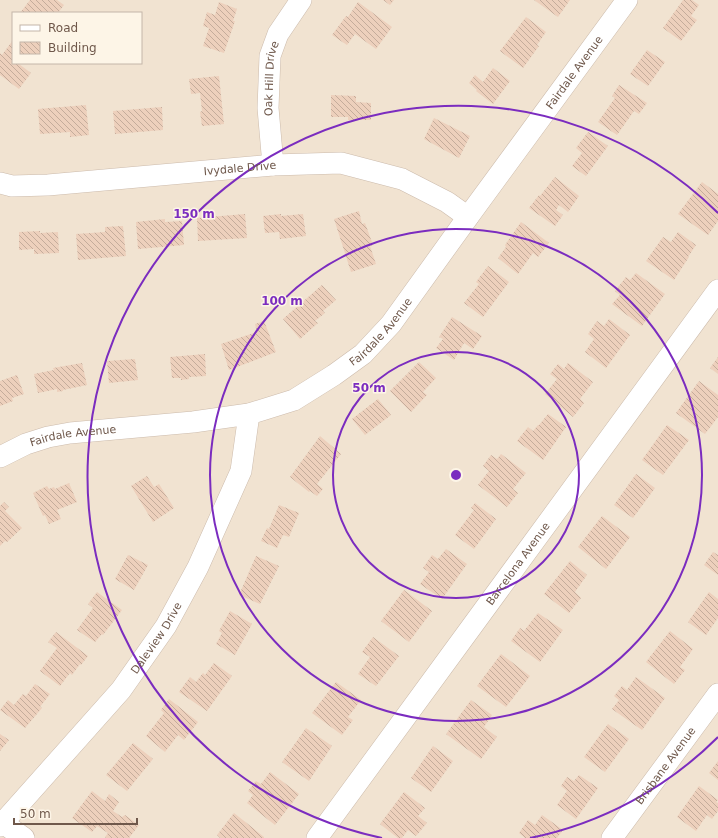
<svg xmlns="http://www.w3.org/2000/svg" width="718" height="838" font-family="'DejaVu Sans',sans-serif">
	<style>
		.residential { fill: #f1e3d1; fill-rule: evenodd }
		.building { fill: url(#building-back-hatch) }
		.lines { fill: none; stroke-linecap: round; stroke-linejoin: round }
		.minor-casing { stroke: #ccbbac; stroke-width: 22 }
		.minor { stroke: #fff; stroke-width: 21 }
		.ring { fill: none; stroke: #7b2cbf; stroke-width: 2 }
		.labels { text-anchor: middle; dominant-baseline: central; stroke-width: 3; stroke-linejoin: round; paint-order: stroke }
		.street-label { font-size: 11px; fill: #6f584b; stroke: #fdf5e7 }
		.centre { fill: #7b2cbf; stroke: #fdf5e7; stroke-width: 2 }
		.ring-label { font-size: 12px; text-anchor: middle; font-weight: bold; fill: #7b2cbf; stroke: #fdf5e7; stroke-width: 3; stroke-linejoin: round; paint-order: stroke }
	</style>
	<defs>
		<pattern id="building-back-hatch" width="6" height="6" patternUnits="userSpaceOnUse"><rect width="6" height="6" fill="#edd0bc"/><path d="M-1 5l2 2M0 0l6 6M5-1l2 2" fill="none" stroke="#c4ac9b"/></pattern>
	</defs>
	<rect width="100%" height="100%" fill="#faf1e2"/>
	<path class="residential" d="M0,0H718V838H0ZM13,13H141V63H13Z"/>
	<g class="building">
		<path d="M30,0H57L64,5L58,13H20Z"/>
		<path d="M383,0H394L390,5Z"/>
		<path d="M534,0H570L558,17Z"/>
		<path d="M683,0H692L699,5L691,16L697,20L681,41L663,28Z"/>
		<path d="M219,2L237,9L233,21H235L224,53L203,46L209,28L203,26L207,12L215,15Z"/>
		<path d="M358,2L392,27L376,49L355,34L347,45L332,35L346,16L348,17Z"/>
		<path d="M526,17L546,32L537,45L539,46L523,68L500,51Z"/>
		<path d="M13,40V63H20L19,64L31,73L19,89L0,75V53L2,55Z"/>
		<path d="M647,50L665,62L648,86L630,74Z"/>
		<path d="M493,68L510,81L493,104L476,91L477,90L469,83L475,75L483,82Z"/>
		<path d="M219,76L224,124L202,126L200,112L202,111L200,93L191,94L189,79Z"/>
		<path d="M619,85L647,103L639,114L634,111L617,135L598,122L615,98L612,96Z"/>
		<path d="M331,95L356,96V102L371,103V120H348V117H331Z"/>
		<path d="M86,105L89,135L70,137V132L40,134L38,109Z"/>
		<path d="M162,107L163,130L115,134L113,111Z"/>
		<path d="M434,118L470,136L459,158L424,139Z"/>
		<path d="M588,132L608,146L586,176L572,166L582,153L576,148Z"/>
		<path d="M555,177L579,196L568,212L559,205L556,210L563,215L555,226L529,208L539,195L540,196Z"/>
		<path d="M702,182L718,194V221L708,235L678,214Z"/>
		<path d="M359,211L362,224L365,223L373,245L370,246L376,264L351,272L334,219Z"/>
		<path d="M245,214L247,238L198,241L197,218Z"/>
		<path d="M281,214V216L303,214L306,236L280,239L279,232L265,233L263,216Z"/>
		<path d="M165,219V222L182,221L184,245L138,249L136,222Z"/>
		<path d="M521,222L549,243L538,257L533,253L518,274L498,258L506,247L505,245Z"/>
		<path d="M123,226L126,256L78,260L76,234L105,232V227Z"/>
		<path d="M40,231V233L58,232L59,253L34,254V249L19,250V232Z"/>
		<path d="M678,232L696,245L688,257H689L674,280L646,261L663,237L671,242Z"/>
		<path d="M488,266L509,282L483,317L464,303L479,284L476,282Z"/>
		<path d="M636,273L665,294L642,326L612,304L620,295L615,291L626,277L630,280Z"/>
		<path d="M322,285L336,300L323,311L325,313L315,321L318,323L300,339L283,319Z"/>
		<path d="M452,317L482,336L473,349L464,343L454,360L436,348L443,339L439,337Z"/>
		<path d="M609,319L630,335L606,368L585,352L594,339L588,334L597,321L604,326Z"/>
		<path d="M264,321L276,352L229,370L221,344L257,332L255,324Z"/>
		<path d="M205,354L206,376L189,377V379L181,380V378H172L170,357Z"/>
		<path d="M718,357V374L710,368Z"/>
		<path d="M135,359L138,380L109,383L107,361Z"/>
		<path d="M419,362L436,378L423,392L427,395L411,412L390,391Z"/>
		<path d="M82,363L87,385L63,390V391L57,392V389L38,393L34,374L54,370L53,368Z"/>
		<path d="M568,363L593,382L580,399L584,403L573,417L545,394L557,379L550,374L558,364L564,369Z"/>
		<path d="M17,375L24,394L12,398L13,401L0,406V381Z"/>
		<path d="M699,381L718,395V417L705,434L676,413Z"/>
		<path d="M378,399L391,415L365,435L352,419Z"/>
		<path d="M548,414L566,427L543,460L517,441L528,427L533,431L538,425H539Z"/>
		<path d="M667,425L689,440L663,475L642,460Z"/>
		<path d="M320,436L341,454L317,484L323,489L317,496L310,491L309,492L290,477Z"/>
		<path d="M501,454L526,473L513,489L518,493L507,507L478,485L489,471L483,466L491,455L497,459Z"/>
		<path d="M636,474L655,488L633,518L614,505Z"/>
		<path d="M147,476L154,487L159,484L174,508L153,522L131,486Z"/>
		<path d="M69,483L77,502L57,510L61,519L49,524L45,515L43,516L33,493L47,486L49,489L54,487L55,489Z"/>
		<path d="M4,502L9,507L5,511L22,528L7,542L5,541L0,546V506Z"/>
		<path d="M475,503L496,519L474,549L455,535L474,510L471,508Z"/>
		<path d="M279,505L299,513L289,537L283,535L277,548L261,541L267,528L269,529Z"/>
		<path d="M602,516L630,537L606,569L578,547Z"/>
		<path d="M446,549L467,564L442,599L420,584L429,572L423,568L432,555L438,559Z"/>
		<path d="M713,552L718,555V575L704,565Z"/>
		<path d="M128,555L148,565L134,590L115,579Z"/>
		<path d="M256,556L279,566L260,604L239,595Z"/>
		<path d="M570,561L587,575L575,592L581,598L569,613L544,594Z"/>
		<path d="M404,590L432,611L409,642L381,621Z"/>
		<path d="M97,592L122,610L103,635L102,634L95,642L77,630L93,608L88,604Z"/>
		<path d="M709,592L718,599V618L706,635L688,622Z"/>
		<path d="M230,611L252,624L235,655L216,644L222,633L219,631Z"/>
		<path d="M538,613L563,630L540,662L511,641L520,628L524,631Z"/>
		<path d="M670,631L693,649L680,667L685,670L674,684L646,662Z"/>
		<path d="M56,632L88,656L81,665L80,664L72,675L70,673L60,686L40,671L57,648L48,642Z"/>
		<path d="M373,637L399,656L376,686L358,674L370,657L362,652Z"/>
		<path d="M501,654L530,676L506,707L477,686Z"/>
		<path d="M214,663L232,676L207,711L179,692L190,677L196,682L203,673L205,675Z"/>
		<path d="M636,677L665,698L642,730L612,709L619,700L614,696L622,686L627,690Z"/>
		<path d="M336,682L361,700L348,717L353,720L342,735L312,713Z"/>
		<path d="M35,684L50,694L40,707L42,708L25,728L0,710L8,700L14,705L23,694L26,696Z"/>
		<path d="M169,699L198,722L184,740L178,735L165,752L146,736L164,713L161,710Z"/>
		<path d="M471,700L492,715L484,727L497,737L481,759L446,734Z"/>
		<path d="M608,724L629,739L605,772L584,757Z"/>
		<path d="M306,728L332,746L309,781L282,762Z"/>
		<path d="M0,734L9,740L0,751Z"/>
		<path d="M133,743L153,759L127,791L106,775Z"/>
		<path d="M433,746L453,761L431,792L411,778Z"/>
		<path d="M718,761V780L709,773Z"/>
		<path d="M270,772L299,794L275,825L247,803L253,795L248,791L256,781L261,784Z"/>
		<path d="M579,775L598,788L576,819L557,805L567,791L561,786L567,777L574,781Z"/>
		<path d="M699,786L718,800L716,802L718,803V811L712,819L707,815L696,831L677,817Z"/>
		<path d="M92,791L105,801L109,794L119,802L113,811L122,817L125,815L139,825L129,838H106L105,837L108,833L97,826L92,832L72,818Z"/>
		<path d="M404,792L425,808L418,816L427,823L416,836L408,830L402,838H398L380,824Z"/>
		<path d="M234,813L264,837V838H220L217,835Z"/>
		<path d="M542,815L563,830L557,838H525L519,833L528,820L535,825Z"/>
	</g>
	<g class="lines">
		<g class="minor-casing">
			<g id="minor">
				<path id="s1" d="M273,165L268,108L270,56L278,34L301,0"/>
				<path id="s2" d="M0,183L12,186L48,185L273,165L341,163L402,179L447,202L468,217"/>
				<path id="s3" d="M0,457L26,444L48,437L70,433L193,422L249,414L294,400L334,375L363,354L391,324L468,217L627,0"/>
				<path d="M3,823L24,838"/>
				<path id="s4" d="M0,826L121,690L166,626L198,567L241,471L249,414"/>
				<path id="s5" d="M317,838L718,290"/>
				<path id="s6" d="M612,838L718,694"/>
			</g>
		</g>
		<use href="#minor" class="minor"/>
	</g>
	<g class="ring">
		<circle cx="456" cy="475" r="123"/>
		<circle cx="456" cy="475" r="246"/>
		<path d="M718 737A370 370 0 0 1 530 838M382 838A370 370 0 1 1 718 213"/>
	</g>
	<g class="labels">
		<g class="street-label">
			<text stroke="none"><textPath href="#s3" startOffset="737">Fairdale Avenue</textPath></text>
			<text stroke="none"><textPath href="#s1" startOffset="87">Oak Hill Drive</textPath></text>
			<text stroke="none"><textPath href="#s2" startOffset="241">Ivydale Drive</textPath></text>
			<text stroke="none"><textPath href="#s3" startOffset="413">Fairdale Avenue</textPath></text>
			<text stroke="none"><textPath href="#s3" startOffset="77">Fairdale Avenue</textPath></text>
			<text stroke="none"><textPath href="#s5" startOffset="340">Barcelona Avenue</textPath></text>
			<text stroke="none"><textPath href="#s4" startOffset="245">Daleview Drive</textPath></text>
			<text stroke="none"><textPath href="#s6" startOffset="90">Brisbane Avenue</textPath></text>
		</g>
	</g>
	<circle cx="456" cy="475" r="6" class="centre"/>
	<g class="ring-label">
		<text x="194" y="218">150 m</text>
		<text x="282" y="305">100 m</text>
		<text x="369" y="392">50 m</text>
	</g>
	<rect x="12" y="12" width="130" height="52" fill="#fdf5e7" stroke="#c4b6a9"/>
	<rect x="20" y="25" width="20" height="6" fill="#ffffff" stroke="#c4b6a9"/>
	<text x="48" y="32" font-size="12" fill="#6f584b">Road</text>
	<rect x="20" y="42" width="20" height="12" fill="url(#building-back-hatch)" stroke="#c4b6a9"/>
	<text x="48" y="52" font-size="12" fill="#6f584b">Building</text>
	<path d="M14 818v6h123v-6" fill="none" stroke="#6f584b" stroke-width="2"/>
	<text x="20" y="818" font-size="12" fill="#6f584b" stroke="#fdf5e7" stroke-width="3" paint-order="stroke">50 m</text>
</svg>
